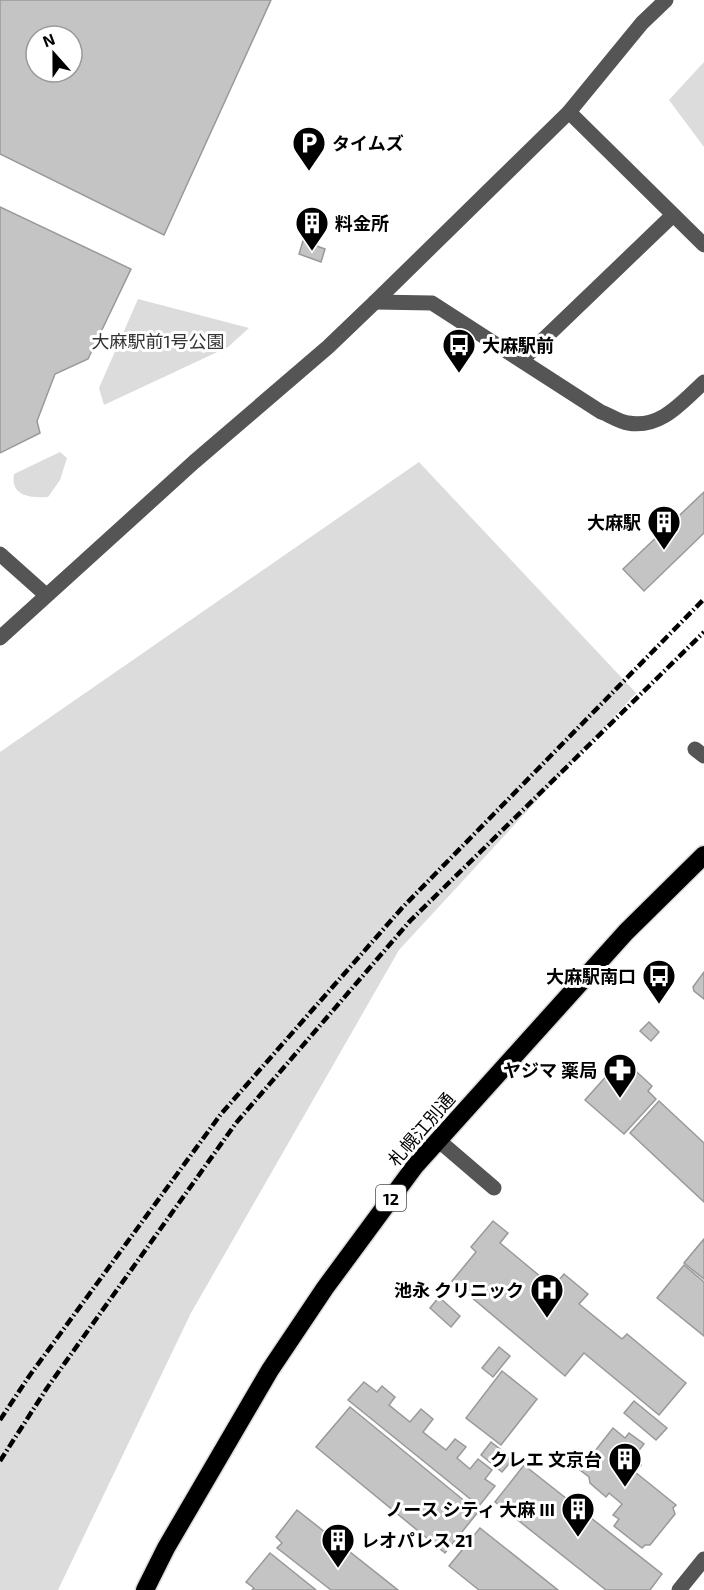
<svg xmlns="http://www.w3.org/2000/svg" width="704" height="1590" font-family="'Exo 2','Noto Sans JP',sans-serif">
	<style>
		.green { fill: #dcdcdc }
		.building { fill: #c4c4c4; stroke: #999; stroke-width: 1.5; fill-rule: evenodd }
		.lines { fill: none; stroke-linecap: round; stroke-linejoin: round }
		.highway-casing { stroke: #dbdbdb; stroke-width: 21 }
		.minor { stroke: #555; stroke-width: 15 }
		.highway { stroke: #000; stroke-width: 18 }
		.rail { stroke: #000; stroke-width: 4.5; stroke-dasharray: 9 3 1.5 3; stroke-linecap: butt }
		.labels { text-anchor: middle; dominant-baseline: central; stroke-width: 6; stroke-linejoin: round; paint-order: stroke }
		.shield { fill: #fff; stroke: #4c4c4c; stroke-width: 1.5 }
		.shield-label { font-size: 16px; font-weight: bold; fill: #000 }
		.poi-label { font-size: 18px; font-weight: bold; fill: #000; stroke: #fff; text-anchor: end }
		.park-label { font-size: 18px; fill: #333; stroke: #fff }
		.street-label { font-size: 18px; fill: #000; stroke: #fff }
	</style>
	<rect width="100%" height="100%" fill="#fff"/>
	<g class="green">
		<path d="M704,62V147L669,100Z"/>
		<path d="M138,299L249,328L228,347L104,405L99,388Z"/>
		<path d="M60,452L67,458L60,480L48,497C32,498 10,497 14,474Z"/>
		<path d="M419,462L636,693L399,950L191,1313L58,1590H0V752Z"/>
	</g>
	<g class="building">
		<path d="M0,0H271L164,235L0,154ZM36,36H72V72H36Z"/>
		<path d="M0,207L131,269L88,359L55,374L37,421L40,433L0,453Z"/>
		<path d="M303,241L325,249L321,262L299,254Z"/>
		<path d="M704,492V533L644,591L623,569Z"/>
		<path d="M704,972V999L694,991L693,987Z"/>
		<path d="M649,1022L659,1032L651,1041L640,1031Z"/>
		<path d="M618,1063L625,1069L628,1064L652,1086L648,1091L656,1099L624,1134L585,1100Z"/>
		<path d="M659,1101L704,1143V1202L630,1133Z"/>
		<path d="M493,1221L508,1233L500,1243L553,1287L564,1274L588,1294L579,1304L622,1339L627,1334L686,1383L659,1415L584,1353L565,1376L452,1281L476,1252L471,1247Z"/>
		<path d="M704,1239V1279L684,1263Z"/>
		<path d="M684,1265L704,1282V1336L657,1298Z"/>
		<path d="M439,1297L460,1316L451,1327L430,1308Z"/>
		<path d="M499,1347L510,1356L493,1377L482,1368Z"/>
		<path d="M502,1371L537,1399L501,1445L466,1418Z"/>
		<path d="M364,1382L377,1392L382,1386L395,1397L389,1405L410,1422L421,1409L433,1419L423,1432L446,1450L455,1439L466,1447L457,1458L470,1469L478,1459L492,1470L485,1479L495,1486L479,1506L348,1400Z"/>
		<path d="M634,1401L667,1428L656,1440L624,1413Z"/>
		<path d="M350,1407L478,1512L445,1553L316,1447Z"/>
		<path d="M613,1428L625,1438L629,1433L644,1444L633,1458L641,1465L635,1472L676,1505L673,1508L675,1514L650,1545H645L642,1548L614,1526L619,1519L613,1515L622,1504L609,1493L606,1497L590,1483L589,1477L580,1470Z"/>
		<path d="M491,1442L513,1459L502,1472L481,1455Z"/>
		<path d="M524,1465L662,1574L650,1590H606L495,1502Z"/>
		<path d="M297,1510L398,1590H331L277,1548L282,1543L276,1537Z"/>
		<path d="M480,1528L558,1590H479L449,1566Z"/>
		<path d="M270,1553L316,1590H252L254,1588L246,1582Z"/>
	</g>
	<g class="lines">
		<g class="highway-casing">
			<path id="highway" d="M145,1590L166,1548L270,1370L325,1288L415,1166L626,932L704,855"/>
		</g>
		<g class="minor">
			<path d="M569,112L704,245"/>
			<path d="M375,302L432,303L601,412C610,415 619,422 628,423C661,429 682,402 704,382"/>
			<path d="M522,360L673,215"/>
			<path d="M0,554L46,595"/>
			<path d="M0,638L194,462L328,347L375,302L569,112L642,23L666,0"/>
			<path d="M695,749L704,756"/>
			<path d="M438,1140L494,1188"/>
			<path d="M679,1590L704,1559"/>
		</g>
		<use href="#highway" class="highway"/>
		<g class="rail">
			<path d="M0,1420L30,1375L221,1114L402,908L704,599"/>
			<path d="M0,1461L47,1388L236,1123L410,921L704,632"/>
		</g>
	</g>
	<defs>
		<g id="parking-pin" transform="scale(1.725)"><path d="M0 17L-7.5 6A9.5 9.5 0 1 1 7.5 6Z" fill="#000" stroke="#fff"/><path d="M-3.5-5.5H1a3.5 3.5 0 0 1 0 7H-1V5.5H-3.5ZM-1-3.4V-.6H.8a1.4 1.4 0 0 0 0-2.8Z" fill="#fff"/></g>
		<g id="building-pin" transform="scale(1.725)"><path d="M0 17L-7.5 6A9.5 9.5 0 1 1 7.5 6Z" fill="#000" stroke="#fff"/><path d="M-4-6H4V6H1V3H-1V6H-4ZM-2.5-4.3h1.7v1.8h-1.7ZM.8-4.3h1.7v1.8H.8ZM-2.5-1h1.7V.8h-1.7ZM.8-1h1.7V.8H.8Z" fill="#fff"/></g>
		<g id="bus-pin" transform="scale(1.725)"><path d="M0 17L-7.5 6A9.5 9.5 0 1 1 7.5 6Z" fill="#000" stroke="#fff"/><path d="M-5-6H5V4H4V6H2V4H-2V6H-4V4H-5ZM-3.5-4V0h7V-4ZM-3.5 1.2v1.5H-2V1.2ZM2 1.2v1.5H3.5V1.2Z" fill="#fff"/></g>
		<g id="pharmacy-pin" transform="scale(1.725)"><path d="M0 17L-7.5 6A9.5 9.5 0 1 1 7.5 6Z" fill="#000" stroke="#fff"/><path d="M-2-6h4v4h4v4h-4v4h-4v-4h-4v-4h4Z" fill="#fff"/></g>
		<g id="hospital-pin" transform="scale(1.725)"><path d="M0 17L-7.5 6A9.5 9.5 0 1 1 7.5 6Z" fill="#000" stroke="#fff"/><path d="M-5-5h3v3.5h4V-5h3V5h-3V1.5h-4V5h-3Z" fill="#fff"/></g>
	</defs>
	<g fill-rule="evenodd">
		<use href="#parking-pin" x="309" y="143"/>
		<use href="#building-pin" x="312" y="223"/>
		<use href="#bus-pin" x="459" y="345"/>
		<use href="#building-pin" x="664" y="522"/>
		<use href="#bus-pin" x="659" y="976"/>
		<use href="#pharmacy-pin" x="620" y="1070"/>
		<use href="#hospital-pin" x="547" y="1290"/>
		<use href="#building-pin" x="625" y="1459"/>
		<use href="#building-pin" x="578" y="1509"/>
		<use href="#building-pin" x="338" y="1540"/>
	</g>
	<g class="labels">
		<rect class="shield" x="376" y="1185" width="30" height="26" rx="4.5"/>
		<g class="shield-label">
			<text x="391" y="1198">12</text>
		</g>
		<g class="poi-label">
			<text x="332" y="143" text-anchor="start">タイムズ</text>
			<text x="335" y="223" text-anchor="start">料金所</text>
			<text x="482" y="345" text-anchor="start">大麻駅前</text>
			<text x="641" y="522">大麻駅</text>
			<text x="636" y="976">大麻駅南口</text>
			<text x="597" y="1070">ヤジマ 薬局</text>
			<text x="524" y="1290">池永 クリニック</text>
			<text x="602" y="1459">クレエ 文京台</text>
			<text x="555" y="1509">ノース シティ 大麻 III</text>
			<text x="361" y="1540" text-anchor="start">レオパレス 21</text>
		</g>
		<g class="park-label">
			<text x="158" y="341">大麻駅前1号公園</text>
		</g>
		<g class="street-label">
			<text transform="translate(421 1129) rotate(-49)">札幌江別通</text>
		</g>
	</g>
	<g transform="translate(54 54) rotate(339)"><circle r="28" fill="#ffffff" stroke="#999999" stroke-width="1.5"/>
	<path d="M0-4.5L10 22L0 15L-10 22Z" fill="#000000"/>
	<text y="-9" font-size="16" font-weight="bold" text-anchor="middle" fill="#000000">N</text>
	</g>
</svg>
